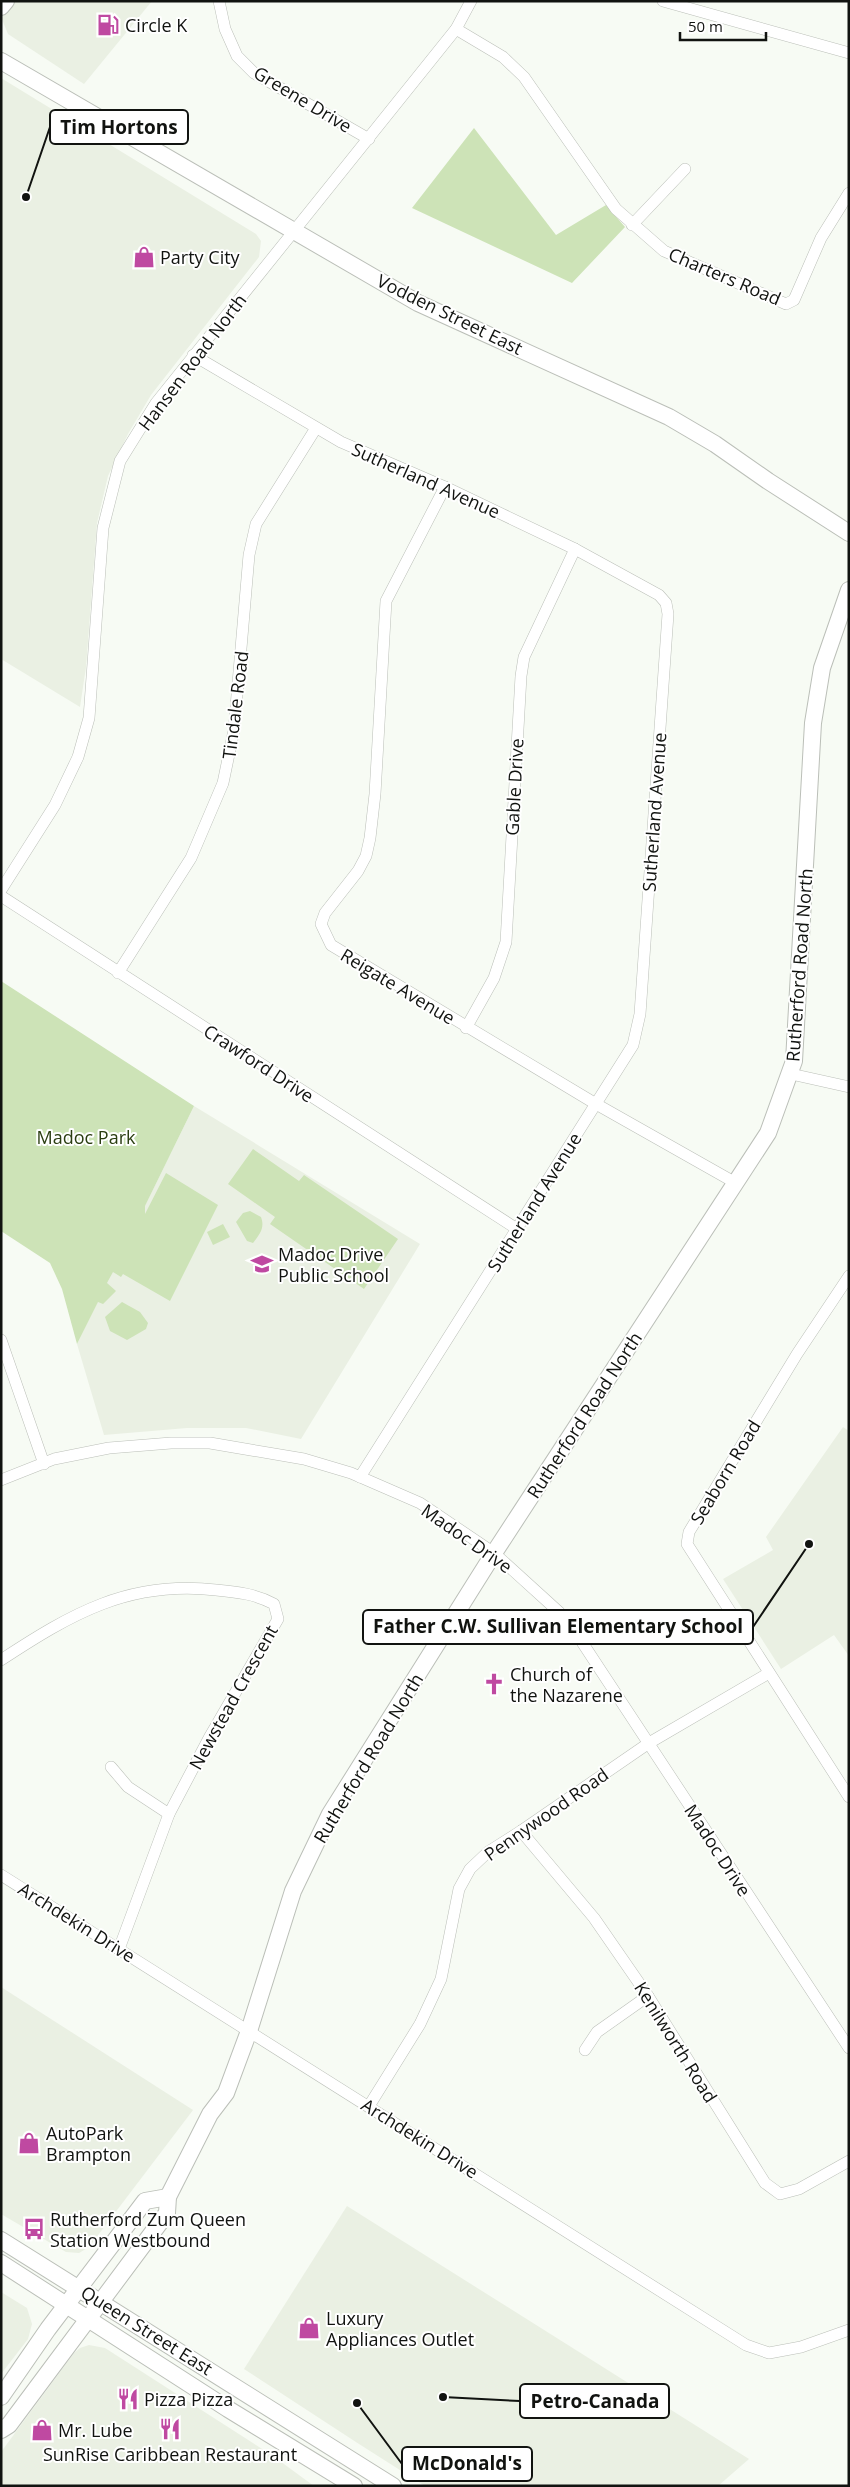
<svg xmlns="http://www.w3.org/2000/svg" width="850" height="2487" font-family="'Open Sans',sans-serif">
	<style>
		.built { fill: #eaf0e3 }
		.green { fill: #cde3b7 }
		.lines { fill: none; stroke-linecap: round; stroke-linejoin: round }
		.street-casing { stroke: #bbbfb8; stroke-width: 12 }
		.secondary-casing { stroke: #bbbfb8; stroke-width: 18 }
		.street { stroke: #fff; stroke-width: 11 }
		.secondary { stroke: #fff; stroke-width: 16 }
		.labels { text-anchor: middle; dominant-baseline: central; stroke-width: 4; stroke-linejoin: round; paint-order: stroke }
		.poi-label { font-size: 18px; fill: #111310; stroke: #fff; text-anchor: start }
		.street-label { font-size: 18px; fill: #111310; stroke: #fff }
		.park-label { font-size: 18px; fill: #2a3d11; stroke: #fff }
		.leader { fill: none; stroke: #111310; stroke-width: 2 }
		.callout-dot { fill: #111310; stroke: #fff; stroke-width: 2 }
		.callout { fill: #fff; stroke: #111310; stroke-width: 2 }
		.callout-label { font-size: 19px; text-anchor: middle; font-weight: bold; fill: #111310 }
	</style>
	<rect width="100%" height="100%" fill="#f7fbf4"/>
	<g class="built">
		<path d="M13,1H152L84,84L8,34L1,17Z"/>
		<path d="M1,78L256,234L261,241L259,257L151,395L128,434L108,476L97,523L86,667L80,707L1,659Z"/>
		<path d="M194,1106L420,1244L301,1439L246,1428H187L104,1435L77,1344Z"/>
		<path d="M843,1427L849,1431V1656L834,1635L781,1669L723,1579L773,1550L766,1537Z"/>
		<path d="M1,1987L193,2110L89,2247L79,2253L66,2252L1,2214Z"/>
		<path d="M347,2206L749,2459L718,2486H425L359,2444L244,2369Z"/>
		<path d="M1,2292L27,2308L32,2324L28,2339L1,2374Z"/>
		<path d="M89,2345L105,2348L273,2456L314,2486H1V2452L74,2353L80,2348Z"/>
	</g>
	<g class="green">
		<path d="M474,128L556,235L606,205L625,227L572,283L412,208Z"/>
		<path d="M1,981L194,1106L145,1206V1214L166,1173L218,1205L170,1301L123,1274L121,1277L113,1272L107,1283L116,1291L103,1304L98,1302L77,1344L62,1289L50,1263L1,1231Z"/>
		<path d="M253,1149L299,1181L304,1175L398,1239L364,1289L270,1224L275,1217L228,1184Z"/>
		<path d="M250,1211L261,1217C265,1228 260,1234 253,1243L247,1241L236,1222L243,1213Z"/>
		<path d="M223,1224L230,1237L213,1245L207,1232Z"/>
		<path d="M122,1302L140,1312L148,1323L146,1329L127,1340L110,1331L105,1317Z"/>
	</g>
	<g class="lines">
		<g class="street-casing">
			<g id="street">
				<path d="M219,1L225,29L237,56L254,73L369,139"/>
				<path d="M663,1L849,53"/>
				<path d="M456,29L503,57L524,77L616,209L664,251L786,304L794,300L821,238L849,193"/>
				<path d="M632,225L685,169"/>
				<path d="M193,355L341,442L445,487L575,549L659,595L666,603L668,614L640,1014L633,1045L360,1477"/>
				<path d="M445,487L386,601L375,794L370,838L366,856L358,871L325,913L321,924L331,945L596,1104L734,1182"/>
				<path d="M1,890L55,805L78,757L89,718L103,528L120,461L156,403L456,29L471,1"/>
				<path d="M1,896L517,1229"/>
				<path d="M118,973L191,858L223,783L234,730L249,555L256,524L316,428"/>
				<path d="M466,1028L494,978L506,942L521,676L524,657L575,549"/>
				<path d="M791,1074L849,1087"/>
				<path d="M849,1276L797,1354L689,1532L687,1544L849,1797"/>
				<path d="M1,1340L44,1464"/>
				<path d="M1,1480L54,1459L109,1448L171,1443H210L304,1459L351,1473L420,1503L494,1553L559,1612L578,1636L849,2048"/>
				<path d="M1,1660C71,1614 129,1580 216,1590C237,1592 256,1594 274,1604L278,1619L209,1738L169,1814L119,1949"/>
				<path d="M111,1767L128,1787L169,1814"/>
				<path d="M521,1831L594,1918L648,1996L765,2183L780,2194L799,2189L849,2161"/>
				<path d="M1,1875L746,2345L769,2353L801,2347L849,2330"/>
				<path d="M585,2050L597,2032L648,1996"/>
				<path d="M369,2106L420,2024L441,1979L459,1889L470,1869L488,1852L521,1831L649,1743L769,1673"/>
			</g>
		</g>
		<g class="secondary-casing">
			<g id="secondary">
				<path d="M1,7L6,1"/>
				<path d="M1,61L418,303L669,417L715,444L768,481L849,533"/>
				<path d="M1,2240L393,2486"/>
				<path d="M1,2263L228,2409L354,2486"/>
				<path d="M1,2397L48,2329L145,2201L168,2197"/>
				<path d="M1,2430L9,2425L167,2213L168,2197L210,2114L226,2093L249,2031L293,1891L330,1814L494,1553L768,1133L794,1061L813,723L822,668L849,590"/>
			</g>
		</g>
		<use href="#street" class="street"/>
		<use href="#secondary" class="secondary"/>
	</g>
	<defs>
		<g id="fuel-bare" transform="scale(1.725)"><path d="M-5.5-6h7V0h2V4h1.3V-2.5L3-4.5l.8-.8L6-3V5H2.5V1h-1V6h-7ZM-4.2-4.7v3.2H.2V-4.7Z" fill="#bf49a1" stroke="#fff" stroke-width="2.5" paint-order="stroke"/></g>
		<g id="shop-bare" transform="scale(1.725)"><path d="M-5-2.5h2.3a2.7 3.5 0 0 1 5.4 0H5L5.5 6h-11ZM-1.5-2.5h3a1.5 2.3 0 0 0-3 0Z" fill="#bf49a1" stroke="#fff" stroke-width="2.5" paint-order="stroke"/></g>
		<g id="school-bare" transform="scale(1.725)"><path d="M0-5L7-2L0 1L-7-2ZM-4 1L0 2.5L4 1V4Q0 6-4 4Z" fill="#bf49a1" stroke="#fff" stroke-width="2.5" paint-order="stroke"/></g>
		<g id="church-bare" transform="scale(1.725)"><path d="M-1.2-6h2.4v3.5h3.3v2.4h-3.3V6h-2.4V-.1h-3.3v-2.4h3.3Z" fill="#bf49a1" stroke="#fff" stroke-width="2.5" paint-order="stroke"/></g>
		<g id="bus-bare" transform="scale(1.725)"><path d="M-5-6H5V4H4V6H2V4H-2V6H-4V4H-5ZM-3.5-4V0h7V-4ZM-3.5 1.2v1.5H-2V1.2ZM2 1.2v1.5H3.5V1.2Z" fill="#bf49a1" stroke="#fff" stroke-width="2.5" paint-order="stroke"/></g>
		<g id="restaurant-bare" transform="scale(1.725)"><path d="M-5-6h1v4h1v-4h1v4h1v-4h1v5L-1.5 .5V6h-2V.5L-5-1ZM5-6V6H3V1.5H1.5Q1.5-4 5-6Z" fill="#bf49a1" stroke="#fff" stroke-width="2.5" paint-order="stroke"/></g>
	</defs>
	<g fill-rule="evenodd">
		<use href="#fuel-bare" x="108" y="25"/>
		<use href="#shop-bare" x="144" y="257"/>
		<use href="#school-bare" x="262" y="1264"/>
		<use href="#church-bare" x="494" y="1684"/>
		<use href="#shop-bare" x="29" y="2143"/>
		<use href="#bus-bare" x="34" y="2229"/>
		<use href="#shop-bare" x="309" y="2328"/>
		<use href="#restaurant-bare" x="128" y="2399"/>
		<use href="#restaurant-bare" x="170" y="2429"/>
		<use href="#shop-bare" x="42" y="2430"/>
	</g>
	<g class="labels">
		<g class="poi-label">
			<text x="125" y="25">Circle K</text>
			<text x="160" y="257">Party City</text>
			<text x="278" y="1254">Madoc Drive<tspan x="278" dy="21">Public School</tspan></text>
			<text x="510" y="1674">Church of<tspan x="510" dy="21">the Nazarene</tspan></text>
			<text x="46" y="2133">AutoPark<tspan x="46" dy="21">Brampton</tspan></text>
			<text x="50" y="2219">Rutherford Zum Queen<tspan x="50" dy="21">Station Westbound</tspan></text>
			<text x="326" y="2318">Luxury<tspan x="326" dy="21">Appliances Outlet</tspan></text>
			<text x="144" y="2399">Pizza Pizza</text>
			<text x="58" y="2430">Mr. Lube</text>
			<text x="170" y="2454" text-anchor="middle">SunRise Caribbean Restaurant</text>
		</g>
		<g class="street-label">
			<text transform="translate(303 99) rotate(31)">Greene Drive</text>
			<text transform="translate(725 276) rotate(23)">Charters Road</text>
			<text transform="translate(450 314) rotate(26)">Vodden Street East</text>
			<text transform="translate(192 362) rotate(-53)">Hansen Road North</text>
			<text transform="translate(426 480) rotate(24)">Sutherland Avenue</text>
			<text transform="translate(235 705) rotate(-83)">Tindale Road</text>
			<text transform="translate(514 787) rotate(-87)">Gable Drive</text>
			<text transform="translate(654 812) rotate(-86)">Sutherland Avenue</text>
			<text transform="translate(799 965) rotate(-86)">Rutherford Road North</text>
			<text transform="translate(398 986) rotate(31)">Reigate Avenue</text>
			<text transform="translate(259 1063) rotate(33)">Crawford Drive</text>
			<text transform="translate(534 1202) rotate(-58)">Sutherland Avenue</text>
			<text transform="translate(584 1415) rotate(-57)">Rutherford Road North</text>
			<text transform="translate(725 1472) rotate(-59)">Seaborn Road</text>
			<text transform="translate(467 1538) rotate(35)">Madoc Drive</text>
			<text transform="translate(233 1697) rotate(-61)">Newstead Crescent</text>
			<text transform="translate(368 1758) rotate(-59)">Rutherford Road North</text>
			<text transform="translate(546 1814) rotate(-35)">Pennywood Road</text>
			<text transform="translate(718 1850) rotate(57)">Madoc Drive</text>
			<text transform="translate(77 1922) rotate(32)">Archdekin Drive</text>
			<text transform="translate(676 2042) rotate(58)">Kenilworth Road</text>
			<text transform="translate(420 2138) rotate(32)">Archdekin Drive</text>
			<text transform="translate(147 2330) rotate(32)">Queen Street East</text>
		</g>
		<g class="park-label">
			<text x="86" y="1137">Madoc Park</text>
		</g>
	</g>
	<path class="leader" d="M26 197L50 127M809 1544L753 1627M443 2397L520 2401M357 2403L402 2464"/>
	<g class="callout-dot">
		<circle cx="26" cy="197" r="5"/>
		<circle cx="809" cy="1544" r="5"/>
		<circle cx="443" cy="2397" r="5"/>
		<circle cx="357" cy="2403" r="5"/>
	</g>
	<g class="callout">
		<rect x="50" y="110" width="138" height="34" rx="5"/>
		<rect x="363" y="1610" width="390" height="34" rx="5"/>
		<rect x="520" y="2384" width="149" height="34" rx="5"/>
		<rect x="402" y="2447" width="130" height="34" rx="5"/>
	</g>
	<g class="callout-label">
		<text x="119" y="134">Tim Hortons</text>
		<text x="558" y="1633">Father C.W. Sullivan Elementary School</text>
		<text x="595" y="2408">Petro-Canada</text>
		<text x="467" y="2470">McDonald's</text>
	</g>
	<rect width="850" height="2487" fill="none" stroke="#111310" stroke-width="5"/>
	<path d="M680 32v8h86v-8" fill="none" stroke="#111310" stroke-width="2.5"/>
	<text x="688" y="32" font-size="15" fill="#111310" stroke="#ffffff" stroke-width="4" paint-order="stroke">50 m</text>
</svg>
